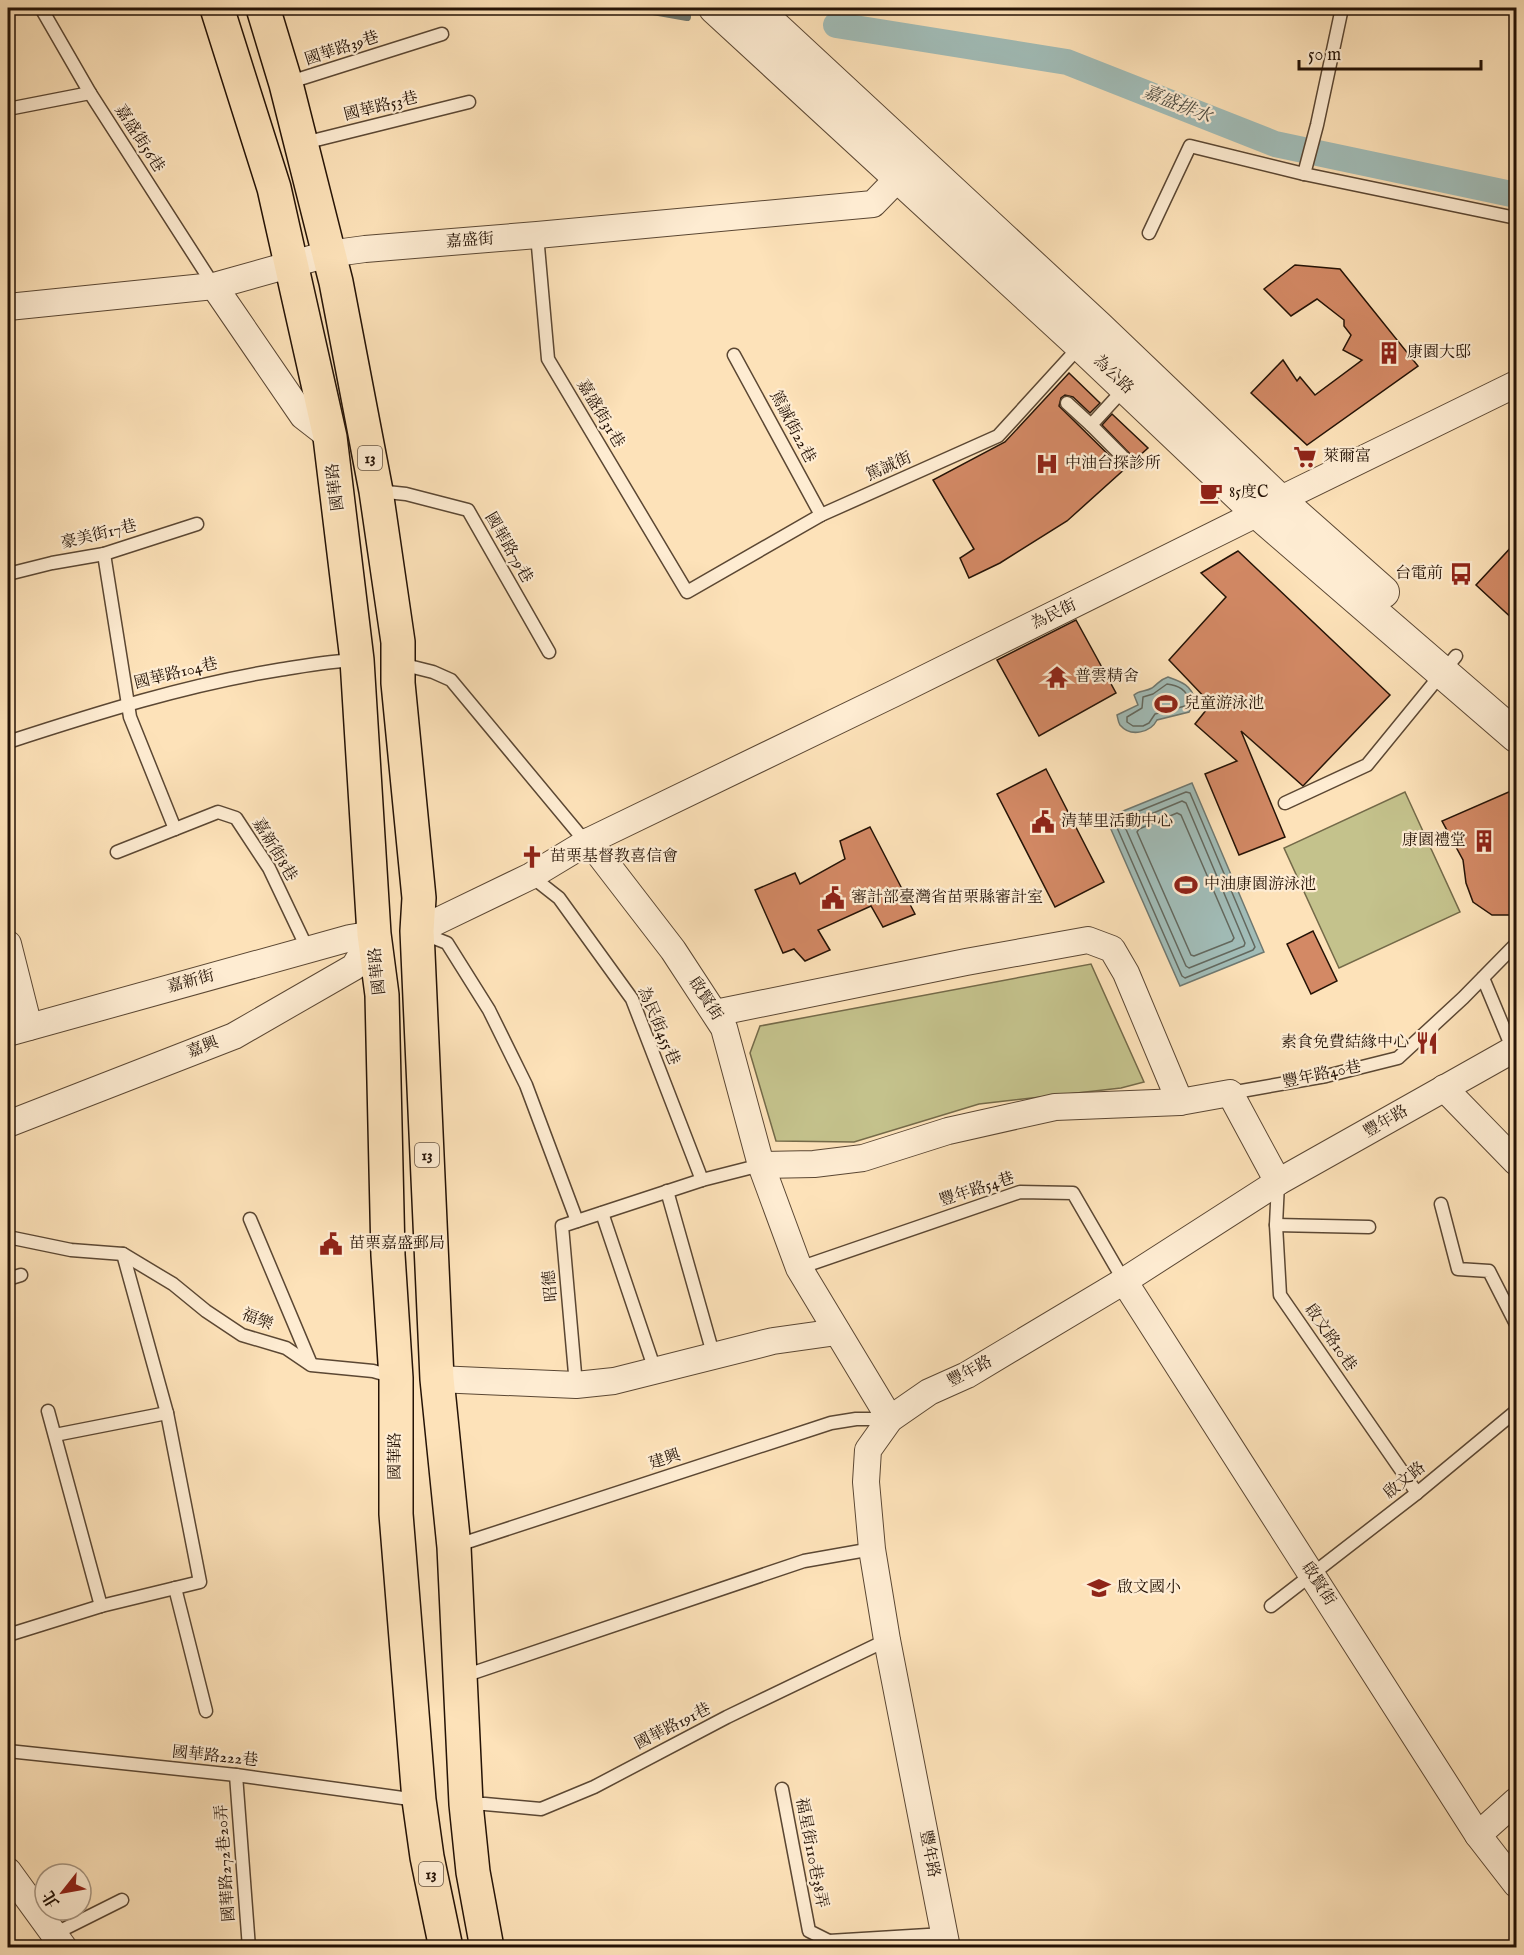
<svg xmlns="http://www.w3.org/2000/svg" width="1524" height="1955" font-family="'IM FELL English','Noto Serif TC',serif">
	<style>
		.green { fill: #c4c28c; stroke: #746a49; stroke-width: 1.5 }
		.water { fill: #a1bcb7; stroke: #6f7870; stroke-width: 1.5 }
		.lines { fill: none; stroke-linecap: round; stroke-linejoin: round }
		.shore { stroke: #63685e; stroke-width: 1.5 }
		.stream { stroke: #6f7870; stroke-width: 8 }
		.canal { stroke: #a1bcb7; stroke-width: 26 }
		.building { fill: #d38965; stroke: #251306; stroke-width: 1.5 }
		.service-casing { stroke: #5b4733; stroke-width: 15 }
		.minor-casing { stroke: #5b4733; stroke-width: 28 }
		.tertiary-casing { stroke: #5b4733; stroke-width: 34 }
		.primary-casing { stroke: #251306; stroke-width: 36 }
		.service { stroke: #feecd2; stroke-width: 12 }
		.minor { stroke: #feecd2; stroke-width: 26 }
		.tertiary { stroke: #feecd2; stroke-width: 32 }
		.primary { stroke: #fde2b9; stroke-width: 33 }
		.labels { text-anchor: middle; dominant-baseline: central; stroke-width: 4.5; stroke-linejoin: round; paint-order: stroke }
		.shield { fill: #feecd2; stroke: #665443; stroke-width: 1.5 }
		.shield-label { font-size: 15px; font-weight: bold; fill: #251306 }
		.street-label { font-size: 16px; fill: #251306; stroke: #feecd2 }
		.poi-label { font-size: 16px; fill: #251306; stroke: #feecd2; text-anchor: start }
		.water-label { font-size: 18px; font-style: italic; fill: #504e44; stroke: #feecd2 }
	</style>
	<rect width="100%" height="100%" fill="#fde2b9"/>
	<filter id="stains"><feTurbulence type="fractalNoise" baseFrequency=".00333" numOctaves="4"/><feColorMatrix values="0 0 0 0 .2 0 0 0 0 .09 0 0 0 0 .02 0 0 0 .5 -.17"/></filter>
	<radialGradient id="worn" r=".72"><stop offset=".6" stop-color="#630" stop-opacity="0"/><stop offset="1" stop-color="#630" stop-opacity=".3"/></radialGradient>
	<g class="green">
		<path d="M1405,792L1460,912L1339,968L1284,848Z"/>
		<path d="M1091,964L1144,1082L1121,1088L979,1104L854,1142L776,1141L750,1053L760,1026Z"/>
	</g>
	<g class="water">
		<path d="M1168,677C1182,682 1191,685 1195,700L1189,712L1157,720C1151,732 1131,738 1120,725C1118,722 1118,719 1117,715L1138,705L1134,695C1139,690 1145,692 1152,688C1159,683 1159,680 1168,677Z"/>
		<path d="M1192,783L1264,952L1180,986L1106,818Z"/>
	</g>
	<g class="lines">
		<g class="shore">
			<path d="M1167,684C1177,685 1186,689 1189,700L1185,706L1155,714L1149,723L1143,726H1133L1127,722V717L1142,708L1143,697L1153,694Z"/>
			<path d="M1186,792L1190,793L1255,947L1253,950L1185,978L1182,976L1115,823L1117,820Z"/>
			<path d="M1182,801L1186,803L1245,943L1244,946L1189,968L1186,966L1125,827L1127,824Z"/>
			<path d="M1177,813L1181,815L1234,938L1232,941L1194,956L1191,955L1137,832L1139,829Z"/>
		</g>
		<path class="stream" d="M636,8L687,17"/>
		<path class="canal" d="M836,25L1067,62L1275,144L1516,195"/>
	</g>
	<g class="building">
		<path d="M1295,265L1340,269L1418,366L1307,445L1251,393L1283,360L1297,381L1300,377L1315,395L1362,360L1343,350L1351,335L1344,326V320L1317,299L1291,316L1264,289Z"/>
		<path d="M1069,373L1100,403L1090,413L1073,397L1065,395L1061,398L1059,406L1116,462L1125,464L1128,461L1130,454L1102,425L1112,414L1148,448L1067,521L1000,563L969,578L960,558L974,549L933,480L1005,442Z"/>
		<path d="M1516,542V622L1476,585Z"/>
		<path d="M1238,551L1390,695L1303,786L1241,731L1285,837L1239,855L1205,774L1237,761L1195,724L1211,704L1169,660L1226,597L1201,573Z"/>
		<path d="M1076,620L1116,693L1039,736L997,660Z"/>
		<path d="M1046,769L1104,882L1055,907L997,794Z"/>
		<path d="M1511,791L1516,801V915H1492L1473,902L1466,883L1463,860L1442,821Z"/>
		<path d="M870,827L915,914L883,927L871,906L818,930L830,950L805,961L794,949L783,953L755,890L795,873L800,884L845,859L840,841Z"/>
		<path d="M1313,931L1337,981L1311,994L1287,944Z"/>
	</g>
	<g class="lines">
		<g class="service-casing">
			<g id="service">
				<path d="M41,8L90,93L214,286"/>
				<path d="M287,83L442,34"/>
				<path d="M8,109L90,93"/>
				<path d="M304,143L469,102"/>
				<path d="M1304,174L1317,125L1342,8"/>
				<path d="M1149,233L1190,146L1304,174L1516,218"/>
				<path d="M537,235L548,359L687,592L821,515L998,436L1080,346"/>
				<path d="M734,355L821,515"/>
				<path d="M1067,403L1091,425"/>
				<path d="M1122,456L1091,425L1125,388"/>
				<path d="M377,491L406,494L468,510L549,652"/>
				<path d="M104,554L130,717L175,829"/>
				<path d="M8,574L52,563L104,554L197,524"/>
				<path d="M401,664L433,672L451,680L579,834L589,841"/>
				<path d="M8,742C97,713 186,685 278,670C304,666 330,661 356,660"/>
				<path d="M1285,803L1367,765L1456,656"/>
				<path d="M117,852L218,812L236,818L269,868L308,950"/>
				<path d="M531,876L559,898L632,999L702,1180"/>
				<path d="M419,932L447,943L489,1010L526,1085L577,1221"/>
				<path d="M1483,978L1513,1050"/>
				<path d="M1230,1093L1326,1076L1398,1058L1463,998L1516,944"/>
				<path d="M1278,1183L1276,1225L1280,1295L1417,1493"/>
				<path d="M667,1191L714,1357"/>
				<path d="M1441,1204L1458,1269L1489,1271L1516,1324"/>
				<path d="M602,1213L655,1370"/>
				<path d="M250,1219L311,1364"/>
				<path d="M1276,1225L1369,1227"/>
				<path d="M8,1237L71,1250L123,1254L173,1284L206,1311L242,1335L286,1348L311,1365L373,1371L394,1377"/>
				<path d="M799,1268L1020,1192L1073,1193L1124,1281"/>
				<path d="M8,1279L21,1275"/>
				<path d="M576,1385L562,1226L702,1180L761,1165"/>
				<path d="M48,1411L101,1606"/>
				<path d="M55,1435L167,1413"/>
				<path d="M455,1546L831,1423L856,1419H888"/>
				<path d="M175,1588L206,1711"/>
				<path d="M1271,1606L1417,1493L1516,1411"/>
				<path d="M8,1635L101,1606L200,1582L167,1413L123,1254"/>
				<path d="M461,1677L804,1561L872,1549"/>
				<path d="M8,1751L236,1775L417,1800"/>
				<path d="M236,1775L249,1948"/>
				<path d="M782,1789L809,1931L829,1941L831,1948"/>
				<path d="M468,1804H485L541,1809L594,1787L727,1717L887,1640"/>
				<path d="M54,1934L122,1900"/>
				<path d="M829,1941L944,1934"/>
			</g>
		</g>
		<g class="minor-casing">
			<g id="minor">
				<path d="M214,286L303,416L330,437"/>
				<path d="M8,307L214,286L328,254L365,249L537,235L873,204L913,163"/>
				<path d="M589,841L673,950L724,1028L761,1165L799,1268L890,1419"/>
				<path d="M417,931L531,876L589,841L893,694L1258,513L1279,500L1516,384"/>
				<path d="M8,944L29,1027"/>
				<path d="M715,1013L966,962L1088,940L1112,949L1126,973L1180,1102"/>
				<path d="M8,1033L350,938L374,934"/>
				<path d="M1444,1088L1516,1162"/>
				<path d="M8,1124L234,1036L354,967L374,934"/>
				<path d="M761,1165L814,1164L863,1158L948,1131L1055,1107L1180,1102L1230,1093L1278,1182"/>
				<path d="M1124,1281L1478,1835L1516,1884"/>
				<path d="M437,1379L576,1385L614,1381L773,1341L837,1332"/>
				<path d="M1478,1835L1516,1801"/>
				<path d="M8,1871L64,1948"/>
				<path d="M947,1948L887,1640L872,1549L866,1482L868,1450L890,1419L929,1392L967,1375L1124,1281L1278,1182L1516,1048"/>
			</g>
		</g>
		<g class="tertiary-casing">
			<g id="tertiary">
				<path d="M715,8L1081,345L1258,513L1516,736"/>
				<path d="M754,8L1098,327L1279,500L1383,592"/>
			</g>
		</g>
		<g class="primary-casing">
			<g id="primary">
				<path d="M217,8L274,188L330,437L357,660L374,934L382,995L388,1255L396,1378V1514L419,1800L427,1857L446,1948"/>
				<path d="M263,8L286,84L336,282L376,491L398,642V683L419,898L417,931L437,1379L454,1547L466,1804L473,1872L487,1948"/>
			</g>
		</g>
		<use href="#service" class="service"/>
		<use href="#minor" class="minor"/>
		<use href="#tertiary" class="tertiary"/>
		<use href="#primary" class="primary"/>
	</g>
	<defs>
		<g id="building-bare" transform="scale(1.8)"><path d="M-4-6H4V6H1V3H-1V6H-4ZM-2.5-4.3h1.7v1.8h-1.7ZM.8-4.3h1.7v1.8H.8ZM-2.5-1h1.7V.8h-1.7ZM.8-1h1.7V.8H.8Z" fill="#8f2418" stroke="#feecd2" stroke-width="2.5" paint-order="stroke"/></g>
		<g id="supermarket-bare" transform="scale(1.8)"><path d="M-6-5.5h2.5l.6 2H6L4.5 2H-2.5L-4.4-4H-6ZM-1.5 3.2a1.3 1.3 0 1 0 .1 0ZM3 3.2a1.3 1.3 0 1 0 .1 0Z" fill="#8f2418" stroke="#feecd2" stroke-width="2.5" paint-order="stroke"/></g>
		<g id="hospital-bare" transform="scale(1.8)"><path d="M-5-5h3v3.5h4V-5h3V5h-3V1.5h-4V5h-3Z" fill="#8f2418" stroke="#feecd2" stroke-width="2.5" paint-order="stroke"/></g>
		<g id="cafe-bare" transform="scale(1.8)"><path d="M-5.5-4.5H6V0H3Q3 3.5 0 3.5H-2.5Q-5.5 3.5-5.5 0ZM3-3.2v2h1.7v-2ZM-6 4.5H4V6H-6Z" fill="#8f2418" stroke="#feecd2" stroke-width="2.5" paint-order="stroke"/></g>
		<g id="bus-bare" transform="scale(1.8)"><path d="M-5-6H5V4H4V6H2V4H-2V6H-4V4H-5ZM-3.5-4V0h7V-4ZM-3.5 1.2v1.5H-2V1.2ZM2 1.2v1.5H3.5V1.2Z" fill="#8f2418" stroke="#feecd2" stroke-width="2.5" paint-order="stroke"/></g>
		<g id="temple-bare" transform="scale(1.8)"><path d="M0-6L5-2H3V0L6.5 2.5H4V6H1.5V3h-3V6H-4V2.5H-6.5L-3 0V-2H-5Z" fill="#8f2418" stroke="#feecd2" stroke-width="2.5" paint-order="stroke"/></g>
		<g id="stadium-bare" transform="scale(1.8)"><path d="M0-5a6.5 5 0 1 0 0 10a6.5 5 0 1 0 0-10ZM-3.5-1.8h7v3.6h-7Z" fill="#8f2418" stroke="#feecd2" stroke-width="2.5" paint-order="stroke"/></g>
		<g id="civic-bare" transform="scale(1.8)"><path d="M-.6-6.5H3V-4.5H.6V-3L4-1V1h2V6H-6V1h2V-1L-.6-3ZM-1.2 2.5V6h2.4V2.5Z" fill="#8f2418" stroke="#feecd2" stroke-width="2.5" paint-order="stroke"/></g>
		<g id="church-bare" transform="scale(1.8)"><path d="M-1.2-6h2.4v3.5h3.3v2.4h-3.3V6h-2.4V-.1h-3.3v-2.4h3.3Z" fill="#8f2418" stroke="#feecd2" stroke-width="2.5" paint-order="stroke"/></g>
		<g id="restaurant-bare" transform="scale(1.8)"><path d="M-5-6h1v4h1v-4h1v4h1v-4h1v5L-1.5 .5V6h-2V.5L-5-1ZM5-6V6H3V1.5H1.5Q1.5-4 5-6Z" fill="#8f2418" stroke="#feecd2" stroke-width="2.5" paint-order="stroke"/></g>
		<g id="school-bare" transform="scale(1.8)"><path d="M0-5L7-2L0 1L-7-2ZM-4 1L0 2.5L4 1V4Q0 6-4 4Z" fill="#8f2418" stroke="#feecd2" stroke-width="2.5" paint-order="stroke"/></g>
	</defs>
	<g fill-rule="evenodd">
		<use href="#building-bare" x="1389" y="353"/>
		<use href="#supermarket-bare" x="1305" y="457"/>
		<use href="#hospital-bare" x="1047" y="464"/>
		<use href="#cafe-bare" x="1211" y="493"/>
		<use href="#bus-bare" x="1461" y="574"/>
		<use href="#temple-bare" x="1057" y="677"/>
		<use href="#stadium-bare" x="1166" y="704"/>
		<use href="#civic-bare" x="1043" y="822"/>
		<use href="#building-bare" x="1484" y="841"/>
		<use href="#church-bare" x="532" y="857"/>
		<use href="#stadium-bare" x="1186" y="885"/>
		<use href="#civic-bare" x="833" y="898"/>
		<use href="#restaurant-bare" x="1427" y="1043"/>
		<use href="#civic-bare" x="331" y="1244"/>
		<use href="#school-bare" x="1099" y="1588"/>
	</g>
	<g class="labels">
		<g class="shield">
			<rect x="358" y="446" width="24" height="24" rx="4.5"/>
			<rect x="415" y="1143" width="24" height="24" rx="4.5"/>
			<rect x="419" y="1862" width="24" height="24" rx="4.5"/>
		</g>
		<g class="shield-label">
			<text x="370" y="458">13</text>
			<text x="427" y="1155">13</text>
			<text x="431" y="1874">13</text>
		</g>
		<g class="street-label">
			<text transform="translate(342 49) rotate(-18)">國華路39巷</text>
			<text transform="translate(381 107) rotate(-14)">國華路53巷</text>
			<text transform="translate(139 139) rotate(57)">嘉盛街56巷</text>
			<text transform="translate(470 241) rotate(-4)">嘉盛街</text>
			<text transform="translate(1113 375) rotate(43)">為公路</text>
			<text transform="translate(600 414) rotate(59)">嘉盛街31巷</text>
			<text transform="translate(792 427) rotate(62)">篤誠街22巷</text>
			<text transform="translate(889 467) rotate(-24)">篤誠街</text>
			<text transform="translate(336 487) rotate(-97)">國華路</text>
			<text transform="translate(99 535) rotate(-14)">豪美街17巷</text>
			<text transform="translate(508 548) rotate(60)">國華路79巷</text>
			<text transform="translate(1054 615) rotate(-26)">為民街</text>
			<text transform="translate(176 674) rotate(-14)">國華路104巷</text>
			<text transform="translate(274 850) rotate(59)">嘉新街8巷</text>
			<text transform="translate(378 971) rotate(-96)">國華路</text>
			<text transform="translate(191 982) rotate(-15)">嘉新街</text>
			<text transform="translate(705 999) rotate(57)">啟賢街</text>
			<text transform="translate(658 1026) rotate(67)">為民街455巷</text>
			<text transform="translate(203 1048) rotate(-21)">嘉興</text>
			<text transform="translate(1322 1075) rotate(-12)">豐年路40巷</text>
			<text transform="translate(1386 1122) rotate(-30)">豐年路</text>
			<text transform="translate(977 1190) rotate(-18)">豐年路54巷</text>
			<text transform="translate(551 1286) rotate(-95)">昭德</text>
			<text transform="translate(257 1320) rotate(22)">福樂</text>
			<text transform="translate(1330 1338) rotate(55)">啟文路10巷</text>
			<text transform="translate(970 1372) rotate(-28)">豐年路</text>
			<text transform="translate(396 1456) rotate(-90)">國華路</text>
			<text transform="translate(665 1460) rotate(-18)">建興</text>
			<text transform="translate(1405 1481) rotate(-39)">啟文路</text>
			<text transform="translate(1318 1584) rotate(57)">啟賢街</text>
			<text transform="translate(673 1727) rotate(-27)">國華路191巷</text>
			<text transform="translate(215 1757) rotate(6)">國華路222巷</text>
			<text transform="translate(811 1853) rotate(79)">福星街110巷38弄</text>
			<text transform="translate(929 1854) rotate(79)">豐年路</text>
			<text transform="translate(226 1863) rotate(-94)">國華路272巷20弄</text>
		</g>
		<g class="poi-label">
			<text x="1407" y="353">康園大邸</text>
			<text x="1323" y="457">萊爾富</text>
			<text x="1065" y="464">中油台探診所</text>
			<text x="1229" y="493">85度C</text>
			<text x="1443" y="574" text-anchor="end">台電前</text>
			<text x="1075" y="677">普雲精舍</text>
			<text x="1184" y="704">兒童游泳池</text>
			<text x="1061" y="822">清華里活動中心</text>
			<text x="1466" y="841" text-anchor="end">康園禮堂</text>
			<text x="550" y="857">苗栗基督教喜信會</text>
			<text x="1204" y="885">中油康園游泳池</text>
			<text x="851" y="898">審計部臺灣省苗栗縣審計室</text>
			<text x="1409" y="1043" text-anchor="end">素食免費結緣中心</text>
			<text x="349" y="1244">苗栗嘉盛郵局</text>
			<text x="1117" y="1588">啟文國小</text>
		</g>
		<g class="water-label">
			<text transform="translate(1177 105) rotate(22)">嘉盛排水</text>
		</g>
	</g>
	<rect width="1524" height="1955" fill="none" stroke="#fde2b9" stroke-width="30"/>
	<rect x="9" y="9" width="1506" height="1937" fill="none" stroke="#251306" stroke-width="3"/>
	<rect x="15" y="15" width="1494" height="1925" fill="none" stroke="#251306" stroke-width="1.5"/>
	<g transform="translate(63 1892) rotate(239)"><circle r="28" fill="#feecd2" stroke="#a79580" stroke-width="1.5"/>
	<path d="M0-4.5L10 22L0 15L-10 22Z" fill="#8f2418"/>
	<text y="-9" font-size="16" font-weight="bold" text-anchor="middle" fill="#251306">北</text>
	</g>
	<path d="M1299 60v9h182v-9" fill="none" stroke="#251306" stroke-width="3"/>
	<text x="1308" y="60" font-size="18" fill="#251306" stroke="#feecd2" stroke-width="4.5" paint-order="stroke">50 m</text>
	<rect width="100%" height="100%" filter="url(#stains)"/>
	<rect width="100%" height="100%" fill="url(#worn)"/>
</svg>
